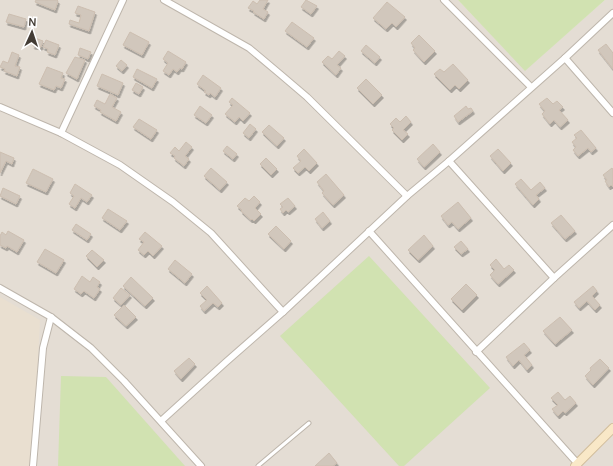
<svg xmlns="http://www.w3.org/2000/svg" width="613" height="466" font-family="Manrope,sans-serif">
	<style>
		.residential { fill: #e4ddd4 }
		.education { fill: #e9dfd0 }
		.green { fill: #d1e2b1 }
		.building { fill: #d1c7bc; stroke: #ccbeb0; filter: url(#shadow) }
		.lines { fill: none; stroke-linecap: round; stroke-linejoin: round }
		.lane-casing { stroke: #beb6ac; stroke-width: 5 }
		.street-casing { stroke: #beb6ac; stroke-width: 8 }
		.secondary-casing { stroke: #d0bc9b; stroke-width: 10 }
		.lane { stroke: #fff; stroke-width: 3 }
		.street { stroke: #fff; stroke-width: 6 }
		.secondary { stroke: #f9e8c7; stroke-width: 8 }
	</style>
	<defs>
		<filter id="shadow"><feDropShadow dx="1.5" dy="3" stdDeviation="0" flood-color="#0004"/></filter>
	</defs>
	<rect width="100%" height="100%" fill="#f1ece5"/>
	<path class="residential" d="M0,0H458L525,70L605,0H613V466H0Z"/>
	<path class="education" d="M0,297L40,320L33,466H0Z"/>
	<g class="green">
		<path d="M458,0H605L525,71Z"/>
		<path d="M369,256L490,388L404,466H399L280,336Z"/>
		<path d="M61,376L106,377L185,466H58Z"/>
	</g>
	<g class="building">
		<path d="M36,0H57L58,1L55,10L35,2Z"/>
		<path d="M260,0H268L263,9L268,12L264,19L253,12L254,11L248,8L253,1L257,4Z"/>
		<path d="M306,0L317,6L311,14L301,7Z"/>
		<path d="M387,2L405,17L396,27L392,23L386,29L373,18Z"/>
		<path d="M78,6L95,12L89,31L69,24L70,20L79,23L81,15L75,13Z"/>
		<path d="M9,14L26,19L24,27L6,22Z"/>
		<path d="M292,22L314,38L307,47L285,31Z"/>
		<path d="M130,32L149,42L142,55L123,45Z"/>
		<path d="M419,35L435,51L424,62L413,50L415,48L411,43Z"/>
		<path d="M35,38L43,41L41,47L33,46Z"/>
		<path d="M46,40L59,45L55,55L47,52L48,49L43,47Z"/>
		<path d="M606,44L613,53V69L598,50Z"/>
		<path d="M366,45L380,57L375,63L361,51Z"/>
		<path d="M80,48L91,52L88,59L78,55Z"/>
		<path d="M168,51L186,62L182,69L180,68L177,72L173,69L169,75L163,71L168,63L163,59Z"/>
		<path d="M339,51L345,56L337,65L341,68L336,75L322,62L328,56L332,59Z"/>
		<path d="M12,52L19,55L15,66L20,67L17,76L4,71L5,69L0,67L3,61L8,63Z"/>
		<path d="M75,57L85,60L77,79L66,73Z"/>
		<path d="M121,60L127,65L122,71L116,66Z"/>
		<path d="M453,64L468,80L459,89L455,85L450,90L434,74L440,69L444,72Z"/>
		<path d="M47,67L63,73L61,78L65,79L61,88L56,86L54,90L39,84Z"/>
		<path d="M137,69L157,79L152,88L133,77Z"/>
		<path d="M102,74L123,83L118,95L97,86Z"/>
		<path d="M203,75L221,88L215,97L210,93L209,95L204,92L206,91L197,84Z"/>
		<path d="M366,79L382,95L373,104L357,88Z"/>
		<path d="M136,83L143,87L139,94L132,90Z"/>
		<path d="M110,94L117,98L112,107L121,112L116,121L100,112L101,110L94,106L97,100L105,104Z"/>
		<path d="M232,98L250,113L243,121L239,117L235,122L225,114L233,105L229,102Z"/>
		<path d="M547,98L553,104L557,101L563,107L559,110L568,120L560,127L554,120L550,124L542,114L545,111L539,104Z"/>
		<path d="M200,106L212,115L206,123L194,115Z"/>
		<path d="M466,106L468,109L471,108L473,111L458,122L454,116Z"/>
		<path d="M406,116L411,122L403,130L408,134L402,140L392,130L394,128L390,124L396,118L400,122Z"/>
		<path d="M139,119L157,130L151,139L133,127Z"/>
		<path d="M250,124L256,129L249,138L243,133Z"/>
		<path d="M269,125L284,138L277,146L262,132Z"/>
		<path d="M581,130L596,148L591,152L588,148L578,156L573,150L576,147L572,142L577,138L574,135Z"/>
		<path d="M186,142L192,147L185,156L189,159L184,166L174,158L175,156L170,153L175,147L179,151Z"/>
		<path d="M433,144L440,152L424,167L417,159Z"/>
		<path d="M227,146L237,154L233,159L223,151Z"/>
		<path d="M304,149L317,163L309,171L305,167L298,173L293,168L301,161L297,156Z"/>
		<path d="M498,149L511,163L503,171L490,156Z"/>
		<path d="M0,152L14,158L12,164L6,161L0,173Z"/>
		<path d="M266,158L277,169L271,175L260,164Z"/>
		<path d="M211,168L227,182L220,190L204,176Z"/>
		<path d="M612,168L613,170V187L611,185L609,187L605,181L607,180L603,175Z"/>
		<path d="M33,169L53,179L46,192L26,183Z"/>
		<path d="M326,174L344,195L333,205L322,193L324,191L317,182Z"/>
		<path d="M521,179L531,190L540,182L545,188L536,195L539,199L533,205L515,184Z"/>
		<path d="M75,184L92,195L87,202L81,198L75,208L69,204L74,196L70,193Z"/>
		<path d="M3,188L20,196L16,204L0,196Z"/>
		<path d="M254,196L260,202L255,208L261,214L254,221L252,219L251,220L241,211L242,210L237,206L245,198L249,201Z"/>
		<path d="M288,198L295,206L288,212L286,210L283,213L280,209L283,207L280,204Z"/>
		<path d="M458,202L471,218L458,229L452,222L448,225L441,216Z"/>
		<path d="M108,209L127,221L120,230L102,218Z"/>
		<path d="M323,212L330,221L322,228L315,219Z"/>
		<path d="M561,215L575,231L565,239L551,223Z"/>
		<path d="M76,224L91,234L87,240L72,230Z"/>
		<path d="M276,226L291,241L284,249L268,234Z"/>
		<path d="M8,231L24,240L17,252L7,246L6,248L0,245V236L2,232L6,235Z"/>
		<path d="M145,232L162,246L153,256L148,251L144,255L138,250L144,242L139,239Z"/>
		<path d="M424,235L433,246L418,260L408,250Z"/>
		<path d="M461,241L468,249L461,254L454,247Z"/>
		<path d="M45,249L64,260L56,273L37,262Z"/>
		<path d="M92,250L104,260L97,267L86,256Z"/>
		<path d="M496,259L504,269L509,265L514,270L498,284L490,275L495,270L490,265Z"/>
		<path d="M175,260L192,274L185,283L168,269Z"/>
		<path d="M82,276L90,282L93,277L100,282L97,287L100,289L94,298L84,291L81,294L74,289Z"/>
		<path d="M131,277L153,298L145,306L123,286Z"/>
		<path d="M466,284L477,295L462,310L451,299Z"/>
		<path d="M207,286L222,303L218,307L213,303L204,311L200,306L207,300L200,293Z"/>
		<path d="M593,286L597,291L592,296L600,305L595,310L587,301L579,308L574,302Z"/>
		<path d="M121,288L130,295L121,305L113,298Z"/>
		<path d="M124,305L136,317L126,326L114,315Z"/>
		<path d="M560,317L572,330L555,344L543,331Z"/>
		<path d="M524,343L530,350L524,355L532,365L527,370L519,360L513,366L506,357Z"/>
		<path d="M189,358L195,364L181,379L174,371Z"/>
		<path d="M600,359L609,368L593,385L585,376L591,370L590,368Z"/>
		<path d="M558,392L565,400L570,396L576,403L565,413L563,411L558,416L552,409L558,405L551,398Z"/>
		<path d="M329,453L337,463L333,466H315Z"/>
	</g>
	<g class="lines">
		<g class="lane-casing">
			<path id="lane" d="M258,466L309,423"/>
		</g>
		<g class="street-casing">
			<g id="street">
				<path d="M164,0L249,48L280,74L307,97L407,196"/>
				<path d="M444,0L531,87"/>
				<path d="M565,58L613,113"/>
				<path d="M0,107L61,133L120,165L173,202L211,233L283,312"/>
				<path d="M61,133L123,0"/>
				<path d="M449,161L554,278"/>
				<path d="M369,231L578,464"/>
				<path d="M0,288L51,317L91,348L124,381L201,466"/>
				<path d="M476,352L554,278L613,225"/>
				<path d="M161,421L226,362L283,312L407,196L449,161L565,58L613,13"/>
				<path d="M33,466L43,348L51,317"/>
			</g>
		</g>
		<g class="secondary-casing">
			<path id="secondary" d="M575,466L613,428"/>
		</g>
		<use href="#lane" class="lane"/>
		<use href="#street" class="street"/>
		<use href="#secondary" class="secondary"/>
	</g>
	<g transform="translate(32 32) rotate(3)" stroke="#ffffff" stroke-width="3" paint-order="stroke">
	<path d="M0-3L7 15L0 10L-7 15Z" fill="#433c35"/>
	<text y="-6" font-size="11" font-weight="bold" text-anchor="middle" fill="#433c35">N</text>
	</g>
</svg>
